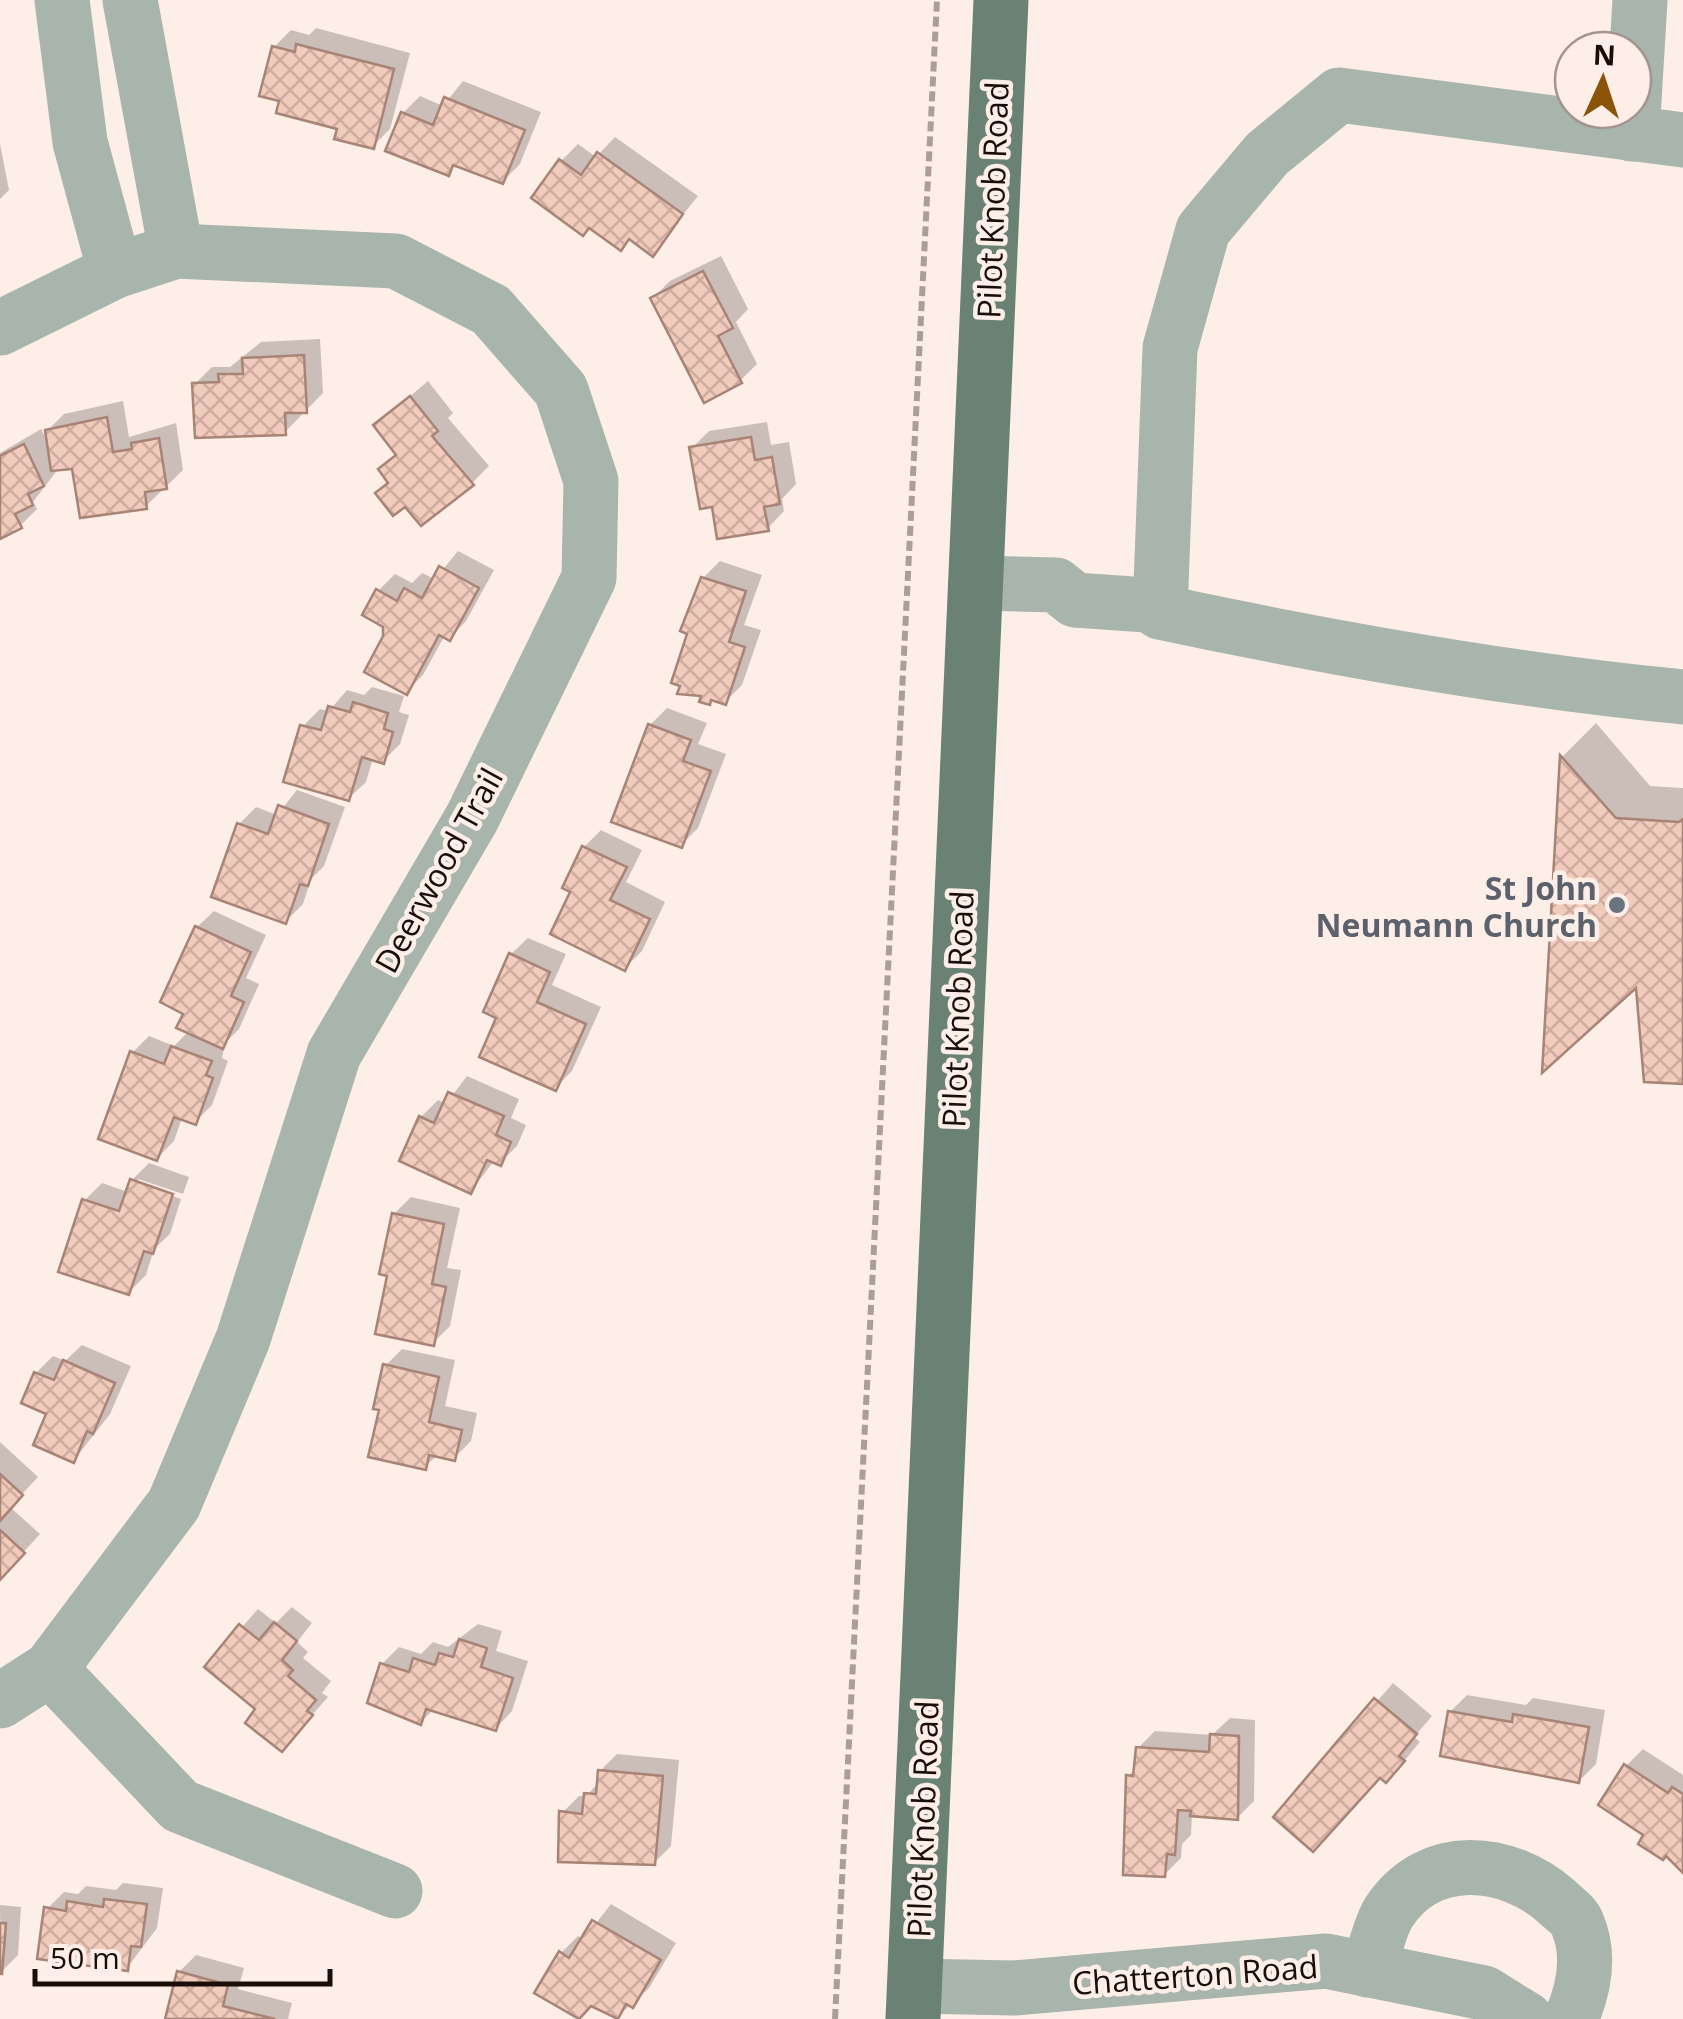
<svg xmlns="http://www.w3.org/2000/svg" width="1683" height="2019" font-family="'Open Sans',sans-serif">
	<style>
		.shadow { fill: #0003 }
		.building { fill: url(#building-cross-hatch); stroke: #a88476; stroke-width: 2.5 }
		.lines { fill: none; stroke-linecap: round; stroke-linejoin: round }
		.path { stroke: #ab9d97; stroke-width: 6; stroke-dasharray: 10 5; stroke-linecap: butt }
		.minor { stroke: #a8b5ad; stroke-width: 55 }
		.major { stroke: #6a8274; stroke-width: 55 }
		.worship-dot { fill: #6b7280; stroke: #feeee8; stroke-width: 4 }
		.labels { text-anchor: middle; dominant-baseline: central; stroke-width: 9; stroke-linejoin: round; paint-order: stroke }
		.street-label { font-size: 32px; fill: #1a0e09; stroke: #feeee8 }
		.worship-label { font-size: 32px; font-weight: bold; fill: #5b616d; stroke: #feeee8; text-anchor: end }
	</style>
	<defs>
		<pattern id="building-cross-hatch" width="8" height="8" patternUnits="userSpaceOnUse" patternTransform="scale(2.5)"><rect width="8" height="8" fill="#f1cbbc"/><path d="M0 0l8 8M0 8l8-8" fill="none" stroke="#ceada0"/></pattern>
	</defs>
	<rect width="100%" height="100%" fill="#feeee8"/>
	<g class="shadow">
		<path d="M316,28L410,53L390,129L373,146L282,99L274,47L291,30L309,35Z"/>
		<path d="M463,81L541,112L520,164L503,181L458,164L448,173L403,113L420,96L443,106Z"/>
		<path d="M615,137L698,196L652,253L561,161L578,144L596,157Z"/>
		<path d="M0,144L9,190L0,199Z"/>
		<path d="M721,256L748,309L736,322L757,364L740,381L653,298L670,281Z"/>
		<path d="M320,339L323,393L285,432L195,384L212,367H230L261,342Z"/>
		<path d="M428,381L453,413L448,418L489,466L472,483L390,481L381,469L398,452L376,425Z"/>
		<path d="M123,401L129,437L176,423L183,470L146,506L74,466L59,468L33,502L37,509L20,526L0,536V453L41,429L48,442L47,431L64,414Z"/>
		<path d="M767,422L771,445L789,442L796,484L782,499L784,511L768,528L714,504L692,448L709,431Z"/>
		<path d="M458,551L494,570L466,621L450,638L445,635L423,675L406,692L386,637L378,591L395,574L412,583L422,573L435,579Z"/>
		<path d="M720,561L762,575L744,625L761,630L742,685L725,702L713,698L709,702L703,578Z"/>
		<path d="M372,687L404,696L399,712L409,715L400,744L383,761L373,758L366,782L349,798L303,726L320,709L329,711L347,690L364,695Z"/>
		<path d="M667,708L707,723L698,744L726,754L698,828L681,845L650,725Z"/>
		<path d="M1596,723L1650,786L1683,788V1081L1638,983L1545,1067L1563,756Z"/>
		<path d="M297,790L345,807L324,866L311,879L303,904L286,921L239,824L256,807L277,815Z"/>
		<path d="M601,830L642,850L626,882L665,902L642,951L625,968L574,891L584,847Z"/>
		<path d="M214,911L266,935L246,978L259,984L239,1029L225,1043L222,1058L228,1061L212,1105L195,1122L182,1118L174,1141L157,1158L132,1053L149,1036L174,1046L189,1031L187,1012L197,927Z"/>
		<path d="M528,938L566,954L552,985L601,1007L572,1071L555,1088L499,1017L511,954Z"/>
		<path d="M467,1076L519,1099L511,1118L526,1125L517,1146L500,1163L494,1161L471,1191L421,1117L438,1100L446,1104Z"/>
		<path d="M149,1163L189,1177L183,1194L138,1179V1184L181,1199L170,1234L154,1249L146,1275L129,1292L85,1200L102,1183L128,1192L132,1180Z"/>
		<path d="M411,1197L460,1208L447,1268L461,1270L450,1326L433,1343L394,1214Z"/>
		<path d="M82,1345L131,1366L110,1414L74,1460L36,1373L53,1356L65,1361Z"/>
		<path d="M402,1349L455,1360L445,1406L477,1413L471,1441L454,1458L438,1454L425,1467L382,1408L385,1366Z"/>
		<path d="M0,1442L38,1477L10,1507L40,1534L0,1578Z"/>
		<path d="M292,1607L312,1623L297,1642L308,1652L303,1658L331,1681L322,1693L328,1697L282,1749L259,1709L207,1667L258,1609L276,1623Z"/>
		<path d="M478,1624L502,1631L496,1651L528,1661L512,1711L496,1728L434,1709L421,1722L382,1664L399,1647L421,1654L433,1642L448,1647Z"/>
		<path d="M1393,1683L1432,1716L1414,1737L1420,1742L1403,1762L1276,1817Z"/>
		<path d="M1467,1695L1526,1705L1533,1698L1605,1710L1596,1764L1579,1781L1450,1712Z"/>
		<path d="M1230,1718L1255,1720L1254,1801L1237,1818L1192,1814L1191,1835L1182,1844L1181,1858L1164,1875L1128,1776L1137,1768L1138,1748L1155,1731L1212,1735Z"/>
		<path d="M1643,1749L1683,1775V1867L1647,1835L1626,1766Z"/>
		<path d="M617,1754L679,1760L671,1846L654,1863L562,1813L579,1796H586L600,1781V1771Z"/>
		<path d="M123,1883L163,1888L157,1928L127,1968L47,1909L64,1892L78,1894L86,1886L116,1890Z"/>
		<path d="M611,1904L676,1943L649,1988L616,2018L594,2005L582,2018L538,1992L561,1953L578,1936L583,1940Z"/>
		<path d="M0,1905L21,1907L18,1955L1,1972Z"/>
		<path d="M196,1955L244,1968L238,1989L292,2003L288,2019H167L179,1972Z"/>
	</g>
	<g class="building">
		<path d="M296,44L394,69L374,149L334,139L337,129L276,113L279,101L259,96L272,46L295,52Z"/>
		<path d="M444,97L525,130L503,184L453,165L449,176L385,151L401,112L433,125Z"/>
		<path d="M597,152L683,214L653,257L629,239L621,251L589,228L583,236L531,198L559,159L581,175Z"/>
		<path d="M703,271L733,328L718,336L742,383L704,403L650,298Z"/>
		<path d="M304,355L307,413H285L286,435L195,438L192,383L219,382L218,374H243L242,358Z"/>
		<path d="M410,396L438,431L432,436L474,485L421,526L405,507L393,516L375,493L388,483L378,469L396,455L373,425Z"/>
		<path d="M107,417L113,452L132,449L131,443L159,438L167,489L145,492L147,509L80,518L72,469L51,471L45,430Z"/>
		<path d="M751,437L755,460L772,457L780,504L764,507L769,531L717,539L712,507L700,509L689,447Z"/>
		<path d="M24,444L44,486L28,494L33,505L15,514L22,528L0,539V456Z"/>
		<path d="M439,566L479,588L450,641L439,635L407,695L364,672L383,636V627L362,615L376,589L397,601L404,588L422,598Z"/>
		<path d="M701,577L746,591L729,642L745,647L726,705L711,700L710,705L699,702L701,696L677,694L680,686L671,683L687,634L680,631Z"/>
		<path d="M353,702L388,713L384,729L393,732L384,764L362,757L349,801L283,782L300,725L321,730L328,706L350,712Z"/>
		<path d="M648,724L691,740L683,761L711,771L682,848L611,822Z"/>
		<path d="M1560,755L1616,818L1679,822L1683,819V1084L1644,1082L1636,988L1542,1073Z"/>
		<path d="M278,805L329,824L308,886L300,884L286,924L211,897L237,823L268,834Z"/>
		<path d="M582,846L627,867L610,900L650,919L625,971L550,934L570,892L562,888Z"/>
		<path d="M195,926L251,952L231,996L244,1002L223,1049L176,1028L183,1014L160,1002Z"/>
		<path d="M509,953L550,972L537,1002L586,1024L556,1091L479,1057L496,1018L483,1012Z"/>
		<path d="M171,1046L212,1061L206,1075L213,1078L196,1125L174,1117L157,1161L98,1139L130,1051L164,1064Z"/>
		<path d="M448,1092L504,1116L496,1135L511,1142L501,1166L487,1160L471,1194L399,1161L419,1116L434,1123Z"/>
		<path d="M130,1179L173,1194L153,1254L144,1251L129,1295L58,1272L82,1199L119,1211Z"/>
		<path d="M392,1213L444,1224L432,1284L446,1287L434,1346L375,1334L387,1276L379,1274Z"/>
		<path d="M63,1360L115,1383L93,1434L87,1431L74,1463L33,1445L46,1414L21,1403L34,1372L54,1380Z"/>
		<path d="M383,1364L439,1377L429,1422L462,1430L455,1461L429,1455L426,1470L368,1457L379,1410L373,1409Z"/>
		<path d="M0,1474L23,1495L0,1521Z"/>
		<path d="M0,1530L25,1553L0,1580Z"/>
		<path d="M274,1622L297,1641L282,1660L293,1670L288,1676L316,1700L307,1711L313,1715L282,1752L245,1723L255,1709L204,1667L239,1624L259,1640Z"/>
		<path d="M459,1639L487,1648L481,1667L513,1678L496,1731L426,1709L421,1725L367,1703L380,1663L409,1672L413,1658L435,1665L439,1653L453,1657Z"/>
		<path d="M1374,1698L1417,1734L1399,1756L1405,1761L1386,1783L1380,1778L1313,1852L1273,1817Z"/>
		<path d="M1448,1711L1512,1722L1513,1714L1589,1727L1579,1783L1440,1756Z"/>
		<path d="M1210,1734L1239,1736L1238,1820L1190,1816L1191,1811L1178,1810L1175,1855L1167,1854L1165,1877L1123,1875L1126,1775L1133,1776L1136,1747L1209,1752Z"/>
		<path d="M1624,1764L1668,1793L1672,1787L1683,1794V1873L1666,1856L1663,1860L1638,1844L1643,1835L1598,1805Z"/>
		<path d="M598,1770L663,1776L655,1865L558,1862L559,1811L582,1814L584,1793L596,1794Z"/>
		<path d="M104,1899L147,1904L141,1947L131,1946L128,1971L37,1959L44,1907L66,1911L67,1901L103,1907Z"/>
		<path d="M592,1920L661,1960L633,2008L626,2004L618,2019L591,2006L579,2019L534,1993L559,1951L569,1958Z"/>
		<path d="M0,1923H6L2,1974H0Z"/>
		<path d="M177,1971L228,1985L223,2006L275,2019H165Z"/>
	</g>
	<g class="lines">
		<path class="path" d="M835,2019L937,0"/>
		<g class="minor">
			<path d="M62,0L80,142L115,271"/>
			<path d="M130,0L176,251"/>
			<path d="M1632,134L1640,0"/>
			<path d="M1683,140L1339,95L1267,154L1203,230L1170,348L1160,612C1334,649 1507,680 1683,697"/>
			<path d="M0,328L115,271L176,251L396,261L491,310L561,390L591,481L589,578L472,818L334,1054L243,1339L174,1504L50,1669L0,1701"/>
			<path d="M976,583L1056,585L1075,600L1161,606"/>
			<path d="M50,1669L180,1806L395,1891"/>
			<path d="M1368,1970C1375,1952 1379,1928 1389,1912C1429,1851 1507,1858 1556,1901C1563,1908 1574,1915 1577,1923C1591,1955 1584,1989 1571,2019"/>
			<path d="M915,1986L1014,1988L1326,1961L1484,1993L1526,2019"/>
		</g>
		<path class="major" d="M913,2019L1001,0"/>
	</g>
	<circle class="worship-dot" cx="1617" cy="905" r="10"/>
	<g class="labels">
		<g class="street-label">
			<text transform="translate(992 200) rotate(-88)">Pilot Knob Road</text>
			<text transform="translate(438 870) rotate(-61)">Deerwood Trail</text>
			<text transform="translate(957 1009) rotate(-88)">Pilot Knob Road</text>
			<text transform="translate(922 1819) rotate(-88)">Pilot Knob Road</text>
			<text transform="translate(1195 1974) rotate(-4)">Chatterton Road</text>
		</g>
		<g class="worship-label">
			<text x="1597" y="887">St John<tspan x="1597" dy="37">Neumann Church</tspan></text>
		</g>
	</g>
	<g transform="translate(1603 80) rotate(3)"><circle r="48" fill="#feeee8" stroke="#a3948f" stroke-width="2.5"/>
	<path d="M0-8L18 38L0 25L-18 38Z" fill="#8c540a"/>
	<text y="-15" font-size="28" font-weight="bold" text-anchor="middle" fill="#1a0e09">N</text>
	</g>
	<path d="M35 1969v15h295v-15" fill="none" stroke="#1a0e09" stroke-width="5"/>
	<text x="50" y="1969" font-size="30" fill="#1a0e09" stroke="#feeee8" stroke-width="8" paint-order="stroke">50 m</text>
</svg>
